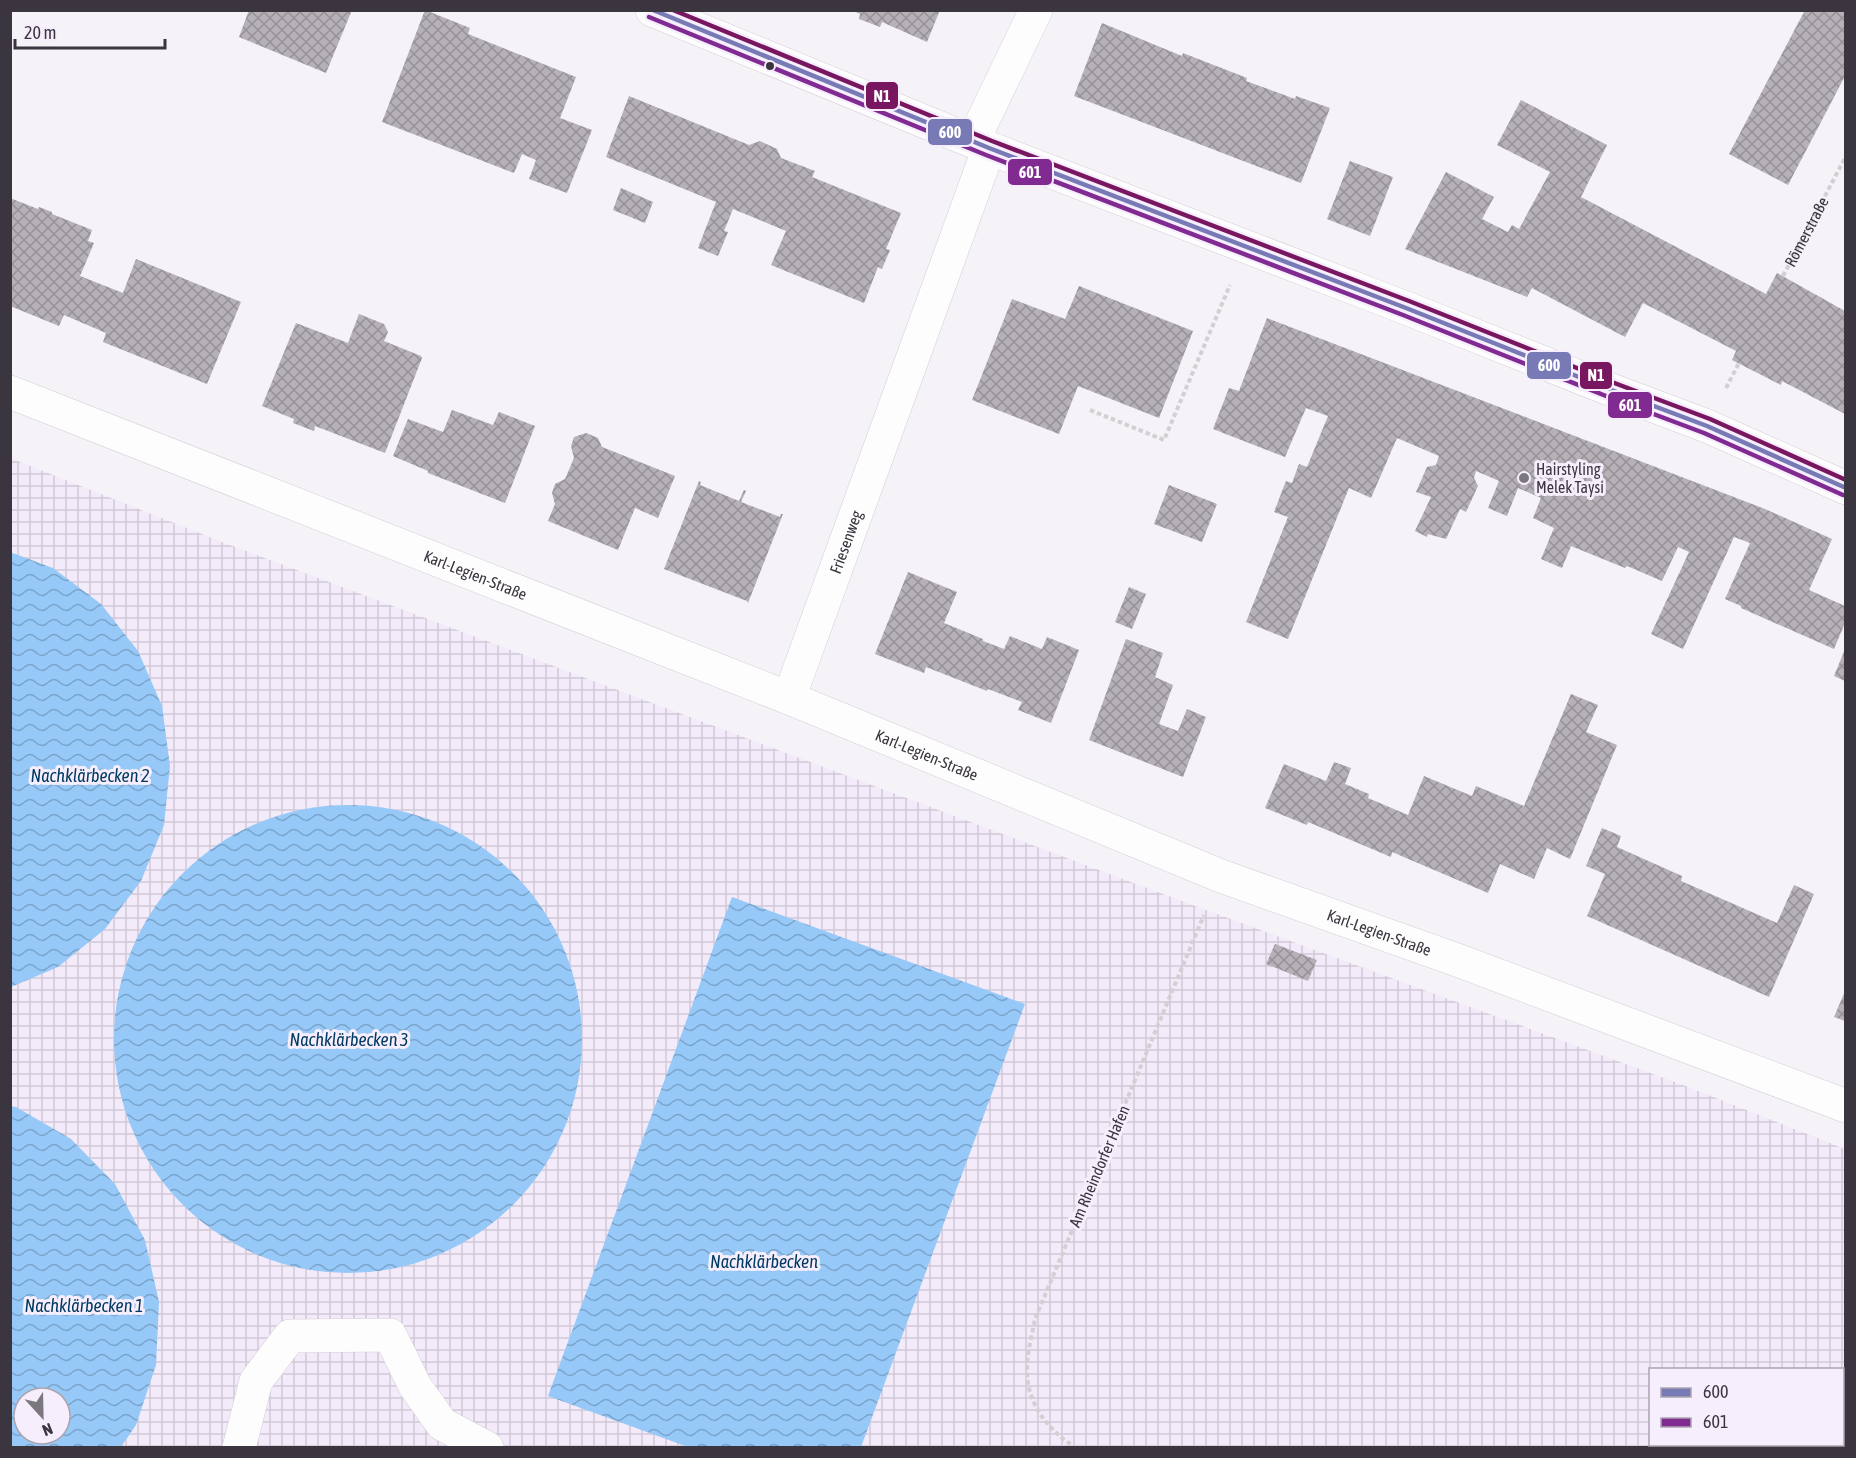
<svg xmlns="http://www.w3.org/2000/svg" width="1856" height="1458" font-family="'Asap Condensed',sans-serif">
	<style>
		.industrial { fill: url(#industrial-grid); fill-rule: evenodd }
		.water { fill: url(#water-waves); fill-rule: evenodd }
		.building { fill: url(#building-cross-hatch) }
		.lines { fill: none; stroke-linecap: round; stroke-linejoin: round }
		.minor-casing { stroke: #d3cfd6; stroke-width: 34 }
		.path { stroke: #d3d0d4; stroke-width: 4; stroke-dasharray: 4.5 3; stroke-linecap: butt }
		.minor { stroke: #fefdfe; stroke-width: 33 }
		.bus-1-casing { stroke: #f6eefc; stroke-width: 9 }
		.bus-2-casing { stroke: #f6eefc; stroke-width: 9 }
		.bus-3-casing { stroke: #f6eefc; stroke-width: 9 }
		.bus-1 { stroke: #777ab5; stroke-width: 4.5 }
		.bus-2 { stroke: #812a91; stroke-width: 4.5 }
		.bus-3 { stroke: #791660; stroke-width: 4.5 }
		.bus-dot { fill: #3a353e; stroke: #f6eefc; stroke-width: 2 }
		.poi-dot { fill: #7b777f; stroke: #f6eefc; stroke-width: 2 }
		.labels { text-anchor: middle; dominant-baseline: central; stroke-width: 6; stroke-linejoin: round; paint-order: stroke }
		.street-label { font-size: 16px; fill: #3a353e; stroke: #f6eefc }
		.poi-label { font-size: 16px; fill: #3a353e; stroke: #f6eefc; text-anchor: start }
		.water-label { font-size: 18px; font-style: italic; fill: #003a62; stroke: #f6eefc }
		.line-badge { stroke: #f6eefc; stroke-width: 2 }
		.badge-label { font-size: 16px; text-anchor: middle; font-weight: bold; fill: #fff }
	</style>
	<defs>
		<pattern id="industrial-grid" width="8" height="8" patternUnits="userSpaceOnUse" patternTransform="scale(1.5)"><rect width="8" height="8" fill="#f3eafa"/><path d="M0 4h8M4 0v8" fill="none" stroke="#d1c9d7"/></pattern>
		<pattern id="water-waves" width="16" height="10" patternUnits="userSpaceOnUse" patternTransform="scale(1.5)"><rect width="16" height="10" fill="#96c9f8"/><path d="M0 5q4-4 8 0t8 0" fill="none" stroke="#7ba4ca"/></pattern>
		<pattern id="building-cross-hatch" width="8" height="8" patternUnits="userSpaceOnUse" patternTransform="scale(1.5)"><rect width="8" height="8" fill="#b6b1b7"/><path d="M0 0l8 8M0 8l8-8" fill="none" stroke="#959196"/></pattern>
	</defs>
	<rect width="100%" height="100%" fill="#f5f2f8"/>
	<path class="industrial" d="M10,458L222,542L1179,900L1683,1085L1845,1149V1447H11ZM1650,1370H1842V1444H1650ZM24,1398H60V1434H24Z"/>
	<g class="water">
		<path d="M10,552L53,568L101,604L138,651L162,706L170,766L164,825L141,881L105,929L58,967L11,987Z"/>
		<circle cx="348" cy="1039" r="234"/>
		<path d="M732,897L1025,1004L861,1447H688L548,1396Z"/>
		<path d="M10,1106L16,1107L71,1139L115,1184L145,1240L159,1302L156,1365L136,1425L121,1447H11ZM24,1398H60V1434H24Z"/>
	</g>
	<g class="building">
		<path d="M249,10H352L326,73L239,37Z"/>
		<path d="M425,10L470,28L468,34L576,77L560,118L592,130L567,193L529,179L536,160L522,154L514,173L382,122Z"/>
		<path d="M851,10H940L927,42L882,22L880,27L859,19L860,14Z"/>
		<path d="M1805,10H1845V76L1788,185L1729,154Z"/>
		<path d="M1102,23L1182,56L1183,53L1247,78L1246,81L1295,99L1296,96L1330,108L1301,183L1074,96Z"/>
		<path d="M629,96L749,145L760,141L777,149L781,158L815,171L812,177L901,213L886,249L890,250L882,269L878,267L864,303L771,265L786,231L733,209L724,231L728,232L718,256L698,248L716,202L606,157Z"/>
		<path d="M1521,100L1607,145L1581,197L1766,294L1777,273L1845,311V414L1782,381L1781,385L1732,360L1736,351L1643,303L1625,337L1532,288L1527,297L1405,249L1446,172L1494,197L1482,219L1508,232L1512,225L1519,229L1550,172L1497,145Z"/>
		<path d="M1350,161L1393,177L1370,236L1327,219Z"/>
		<path d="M621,188L653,202L645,223L613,210Z"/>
		<path d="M10,198L38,209L39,207L52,212V214L92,230L88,241L94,243L80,276L123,293L136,259L241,302L207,384L103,342L106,333L64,315L59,326L10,306Z"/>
		<path d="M1079,286L1193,331L1159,418L1078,386L1059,434L972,400L1012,299L1065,319Z"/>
		<path d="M359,314L384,324L388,332L384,341L421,356L422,358L385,453L315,426L314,431L293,423L294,419L262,406L296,323L348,343Z"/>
		<path d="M1267,318L1765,509L1832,539L1809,590L1845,606V623L1834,649L1741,608V606L1725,599L1750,543L1734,537L1683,649L1651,634L1689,552L1678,547L1662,581L1627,566L1625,568L1571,546L1562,568L1541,559L1554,528L1533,518L1541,498L1518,488L1507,516L1488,508L1499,481L1476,471L1474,478L1478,486L1466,512L1460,509L1446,539L1428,534L1427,537L1415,531L1431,497L1416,492L1427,467L1436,465L1439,456L1397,438L1371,498L1349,488L1288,639L1246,622L1288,517L1274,512L1286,481L1292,483L1299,464L1307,467L1328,416L1306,408L1285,457L1213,429L1229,388L1239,391Z"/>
		<path d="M452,410L493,425L499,412L535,426L505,503L428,473V471L393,456L408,419L443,432Z"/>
		<path d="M586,433L598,438L602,447L675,476L658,518L635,508L618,550L548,521L555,504L552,493L555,484L565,479L574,458L571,446L574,437Z"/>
		<path d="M699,481L701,482L700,485L739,501L744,490L746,491L741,502L780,517L781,514H783L748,603L747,601L664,569Z"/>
		<path d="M1169,485L1217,504L1202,542L1154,524Z"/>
		<path d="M908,572L957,592L944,623L983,639V641L1004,649L1010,636L1042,649L1047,637L1079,650L1051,723L1018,710L1022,702L988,689L987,691L926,667L924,673L875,654Z"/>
		<path d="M1129,587L1146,594L1132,629L1115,622Z"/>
		<path d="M1126,639L1163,653L1155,677L1173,685L1159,724L1178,731L1187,709L1206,717L1183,777L1089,740Z"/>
		<path d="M1845,649V681L1834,676Z"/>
		<path d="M1571,694L1598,705L1586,732L1617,745L1570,859L1547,848L1534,879L1500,864L1488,893L1392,852L1391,857L1308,822L1307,825L1265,808L1284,764L1326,781L1334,762L1351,768L1345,784L1369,794L1368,798L1408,815L1424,776L1472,796L1476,786L1524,806Z"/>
		<path d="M1602,828L1621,836L1617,847L1682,876L1681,881L1777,923L1794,885L1814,894L1769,997L1587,916L1605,874L1586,866Z"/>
		<path d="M1275,944L1317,960L1308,981L1266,964Z"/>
		<path d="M1845,991V1021L1834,1017Z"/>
	</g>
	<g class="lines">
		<g class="minor-casing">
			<g id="minor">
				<path d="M652,10L989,148L1406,308L1614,391L1707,426L1846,488"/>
				<path d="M973,141L1036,10"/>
				<path id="s2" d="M10,392L789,698L1221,876L1457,960L1846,1106"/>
				<path id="s3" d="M789,698L989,148"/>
				<path d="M239,1448L256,1381L290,1336L390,1335L415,1386L442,1424L487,1448"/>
			</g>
		</g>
		<g class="path">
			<path id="s1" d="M1783,276L1846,156"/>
			<path d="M1726,388L1739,363"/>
			<path d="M1090,410L1164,440L1230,285"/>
			<path d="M1077,1448C1049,1432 1026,1403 1027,1369C1027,1353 1032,1335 1035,1319L1204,915"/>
		</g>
		<use href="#minor" class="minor"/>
		<g class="bus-1-casing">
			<path id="bus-1" d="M653,10L989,148L1406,308L1614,391L1707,426L1846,488"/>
		</g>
		<g class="bus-2-casing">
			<path id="bus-2" d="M649,17L986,155L1403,315L1611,398L1704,433L1843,495"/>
		</g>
		<g class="bus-3-casing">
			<path id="bus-3" d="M673,10L992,141L1409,301L1617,384L1710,419L1846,480"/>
		</g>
		<use href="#bus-1" class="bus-1"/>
		<use href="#bus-2" class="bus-2"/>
		<use href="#bus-3" class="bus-3"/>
	</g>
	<circle class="bus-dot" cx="770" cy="66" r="5"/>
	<circle class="poi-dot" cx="1524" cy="478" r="6"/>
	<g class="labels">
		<g class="street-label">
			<text stroke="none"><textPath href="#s1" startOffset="50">Römerstraße</textPath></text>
			<text stroke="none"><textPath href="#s3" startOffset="166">Friesenweg</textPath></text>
			<text stroke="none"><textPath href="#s2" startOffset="500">Karl-Legien-Straße</textPath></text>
			<text stroke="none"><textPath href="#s2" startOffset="986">Karl-Legien-Straße</textPath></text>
			<text stroke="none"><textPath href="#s2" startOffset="1472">Karl-Legien-Straße</textPath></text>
			<text transform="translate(1099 1166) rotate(-67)">Am Rheindorfer Hafen</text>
		</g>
		<g class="poi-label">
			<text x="1536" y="469">Hairstyling<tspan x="1536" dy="18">Melek Taysi</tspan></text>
		</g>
		<g class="water-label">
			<text x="90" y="775">Nachklärbecken 2</text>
			<text x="349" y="1039">Nachklärbecken 3</text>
			<text x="764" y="1261">Nachklärbecken</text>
			<text x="84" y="1305">Nachklärbecken 1</text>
		</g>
	</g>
	<g class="line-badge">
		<rect x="865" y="81" width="34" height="29" rx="6" fill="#791660"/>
		<rect x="927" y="118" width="46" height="28" rx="6" fill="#777ab5"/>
		<rect x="1007" y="158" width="46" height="28" rx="6" fill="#812a91"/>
		<rect x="1526" y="351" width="46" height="29" rx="6" fill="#777ab5"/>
		<rect x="1579" y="361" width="34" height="29" rx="6" fill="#791660"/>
		<rect x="1607" y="391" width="46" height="28" rx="6" fill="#812a91"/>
	</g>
	<g class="badge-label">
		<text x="882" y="102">N1</text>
		<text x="950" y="138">600</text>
		<text x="1030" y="178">601</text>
		<text x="1549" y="371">600</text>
		<text x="1596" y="381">N1</text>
		<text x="1630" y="411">601</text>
	</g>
	<rect width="1856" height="1458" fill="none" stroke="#3a353e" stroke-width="24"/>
	<rect x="1649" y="1368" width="195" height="78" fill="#f6eefc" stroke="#aba4b0" stroke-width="1.5"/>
	<rect x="1661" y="1388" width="30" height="9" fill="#777ab5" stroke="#aba4b0" stroke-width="1.5"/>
	<text x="1703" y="1398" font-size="18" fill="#3a353e">600</text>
	<rect x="1661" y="1418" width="30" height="9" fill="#812a91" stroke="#aba4b0" stroke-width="1.5"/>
	<text x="1703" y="1428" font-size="18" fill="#3a353e">601</text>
	<g transform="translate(42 1416) rotate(158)"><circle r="28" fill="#f6eefc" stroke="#aba4b0" stroke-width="1.5"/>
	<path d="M0-4.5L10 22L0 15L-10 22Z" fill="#7b777f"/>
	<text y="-9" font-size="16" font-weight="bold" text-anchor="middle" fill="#3a353e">N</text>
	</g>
	<path d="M15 39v9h150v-9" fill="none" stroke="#3a353e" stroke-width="3"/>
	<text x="24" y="39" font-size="18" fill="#3a353e" stroke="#f6eefc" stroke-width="4.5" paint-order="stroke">20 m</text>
</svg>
